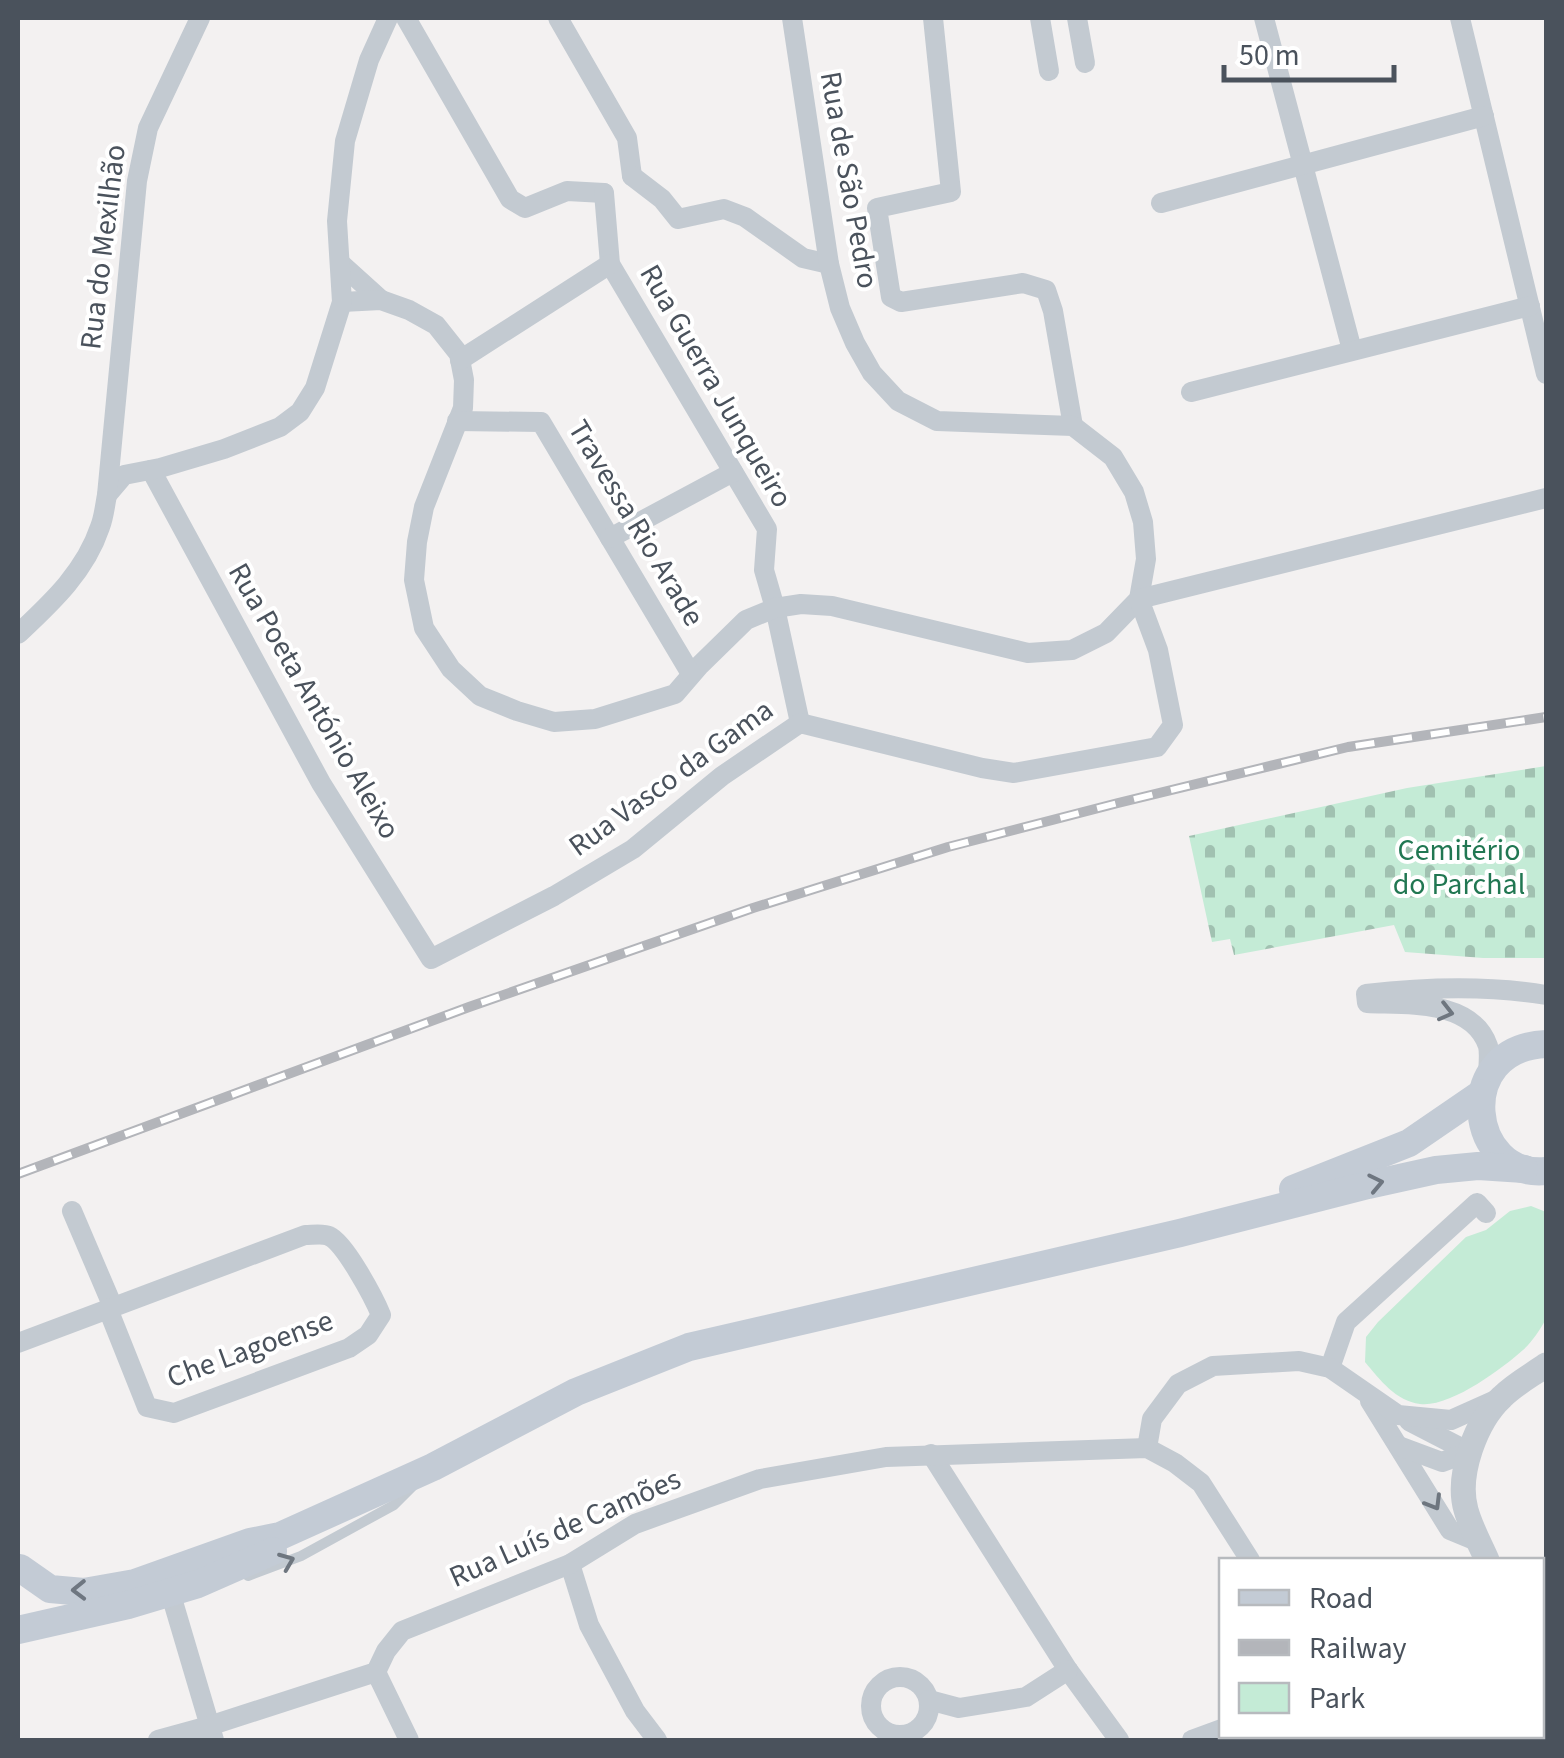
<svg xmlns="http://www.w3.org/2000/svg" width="1564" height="1758" font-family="'Source Sans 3',sans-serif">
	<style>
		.green { fill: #c4ebd6 }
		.cemetery { fill: url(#cemetery-stones) }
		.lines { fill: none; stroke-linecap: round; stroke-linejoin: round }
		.service { stroke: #c3cad1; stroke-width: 10 }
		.minor { stroke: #c3cad1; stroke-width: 20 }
		.tertiary { stroke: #c3cad1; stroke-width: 25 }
		.secondary { stroke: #c3cbd5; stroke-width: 28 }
		.rail-casing { stroke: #b3b5ba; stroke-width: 10 }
		.rail { stroke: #fff; stroke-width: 6; stroke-dasharray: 19; stroke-linecap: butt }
		.oneway { stroke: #6e767f }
		.oneway2 { stroke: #6e7680 }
		.labels { text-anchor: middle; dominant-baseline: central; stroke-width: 8; stroke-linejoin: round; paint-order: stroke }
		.street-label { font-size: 30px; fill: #4a525c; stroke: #fff }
		.park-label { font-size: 30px; fill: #217752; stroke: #fff }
	</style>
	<defs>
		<pattern id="cemetery-stones" width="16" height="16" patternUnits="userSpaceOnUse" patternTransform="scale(2.5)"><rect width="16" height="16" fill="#c4ebd6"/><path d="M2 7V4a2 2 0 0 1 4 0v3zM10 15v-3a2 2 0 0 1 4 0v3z" fill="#a1c1b1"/></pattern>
	</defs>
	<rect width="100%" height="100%" fill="#f3f1f1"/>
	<path class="green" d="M1531,1206L1546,1212V1319C1540,1330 1532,1342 1523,1350C1502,1369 1449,1408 1420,1404C1396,1401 1380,1380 1365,1362L1366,1337L1378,1322L1466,1237L1486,1230L1510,1211Z"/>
	<path class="cemetery" d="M1546,766V958H1483L1405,952L1394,925L1234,955L1230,939L1212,942L1189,836L1407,788Z"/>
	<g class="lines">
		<path class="service" d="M248,1576L301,1556L394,1505L412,1487"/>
		<g class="minor">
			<path d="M406,18L510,199L525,208L567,191L604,193"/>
			<path d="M558,18L627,138L632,176"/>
			<path d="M933,18L951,192L877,208L891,297L901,302L1023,283L1046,290L1053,311L1073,426"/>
			<path d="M1040,18L1049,71"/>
			<path d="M1077,18L1085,63"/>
			<path d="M1264,18L1352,350"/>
			<path d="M1460,18L1546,374"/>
			<path d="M632,176L662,199L678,219L724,209L745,217L803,258L829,264"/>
			<path d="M604,193L610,264L767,529L764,570L775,608L800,723"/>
			<path d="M1161,203L1484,116"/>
			<path d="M340,263L381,300"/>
			<path d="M342,302L381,300L409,310L436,325L459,354L464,380L463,408L424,507L417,542L414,580L424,628L451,669L480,696L517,711L554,722L595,719L675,694L700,665L746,620L775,608L801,604L832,606L1028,653L1072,650L1106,633L1139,599L1146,559L1143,522L1134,492L1113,457L1073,426L937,421L898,401L872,373L855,343L840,308L829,264L792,18"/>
			<path d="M460,360L610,264"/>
			<path d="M1191,392L1530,306"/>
			<path d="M457,421L541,422L691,674"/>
			<path d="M151,470L321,783L431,959L554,896L633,849L722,776L800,723L982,768L1014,773L1157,747L1173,725L1158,650L1139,599L1546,498"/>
			<path d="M107,495L124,475L160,468L224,449L280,427L300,412L315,388L342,302L337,221L345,141L369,60L388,18"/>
			<path d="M610,538L733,472"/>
			<path d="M18,634C51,603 85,572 100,527C104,517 105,505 107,495L137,181L148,128L200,18"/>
			<path d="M1488,1078C1488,1068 1490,1054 1488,1046C1472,999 1406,1005 1367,1003L1366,994C1427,987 1486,985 1546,995"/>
			<path d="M72,1211L113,1307"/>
			<path d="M18,1343L305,1235C312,1235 323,1233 329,1236C345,1243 374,1298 381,1315L368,1335L349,1348L174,1413L147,1407L108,1309"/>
			<path d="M1330,1368L1346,1322L1477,1203L1486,1213"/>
			<path d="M1370,1401L1450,1530L1479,1542"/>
			<path d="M1409,1421L1469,1452"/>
			<path d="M1399,1446L1442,1462L1469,1452"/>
			<path d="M1147,1448L1152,1419L1178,1384L1213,1366L1299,1361L1330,1368L1398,1415L1451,1420L1498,1399"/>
			<path d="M931,1454L1068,1670L1119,1740"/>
			<path d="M570,1564L589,1625L635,1711L657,1740"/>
			<path d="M174,1605L214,1740"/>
			<path d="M376,1672L409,1740"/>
			<circle cx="900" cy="1706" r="29"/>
			<path d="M929,1700L959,1708L1026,1697L1068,1670"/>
			<path d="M1362,1736L1366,1740"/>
			<path d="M158,1740L209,1726L376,1672L386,1651L402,1631L570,1564L635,1524L760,1479L886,1457L1147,1448L1175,1463L1201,1483L1250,1560"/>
			<path d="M1192,1740L1222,1729"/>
		</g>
		<g class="tertiary">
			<path d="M1487,1560C1480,1544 1471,1528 1466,1510C1456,1475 1476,1421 1502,1397C1515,1384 1532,1375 1546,1365"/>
			<path d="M1542,1658L1546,1665"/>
		</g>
		<g class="secondary">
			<path d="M1546,1044C1451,1048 1469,1179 1546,1171"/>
			<path d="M1293,1189L1409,1143L1482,1093"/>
			<path d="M20,1568L50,1589L84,1592L135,1583L250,1542L280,1536L433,1467L576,1392L689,1347L1180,1233L1368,1185L1436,1170L1478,1166L1524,1169"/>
			<path d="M18,1630L128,1605L198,1584L273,1551"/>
		</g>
		<g class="rail-casing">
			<path id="rail" d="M18,1174L469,1007L753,908L948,847L1118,803L1348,747L1546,717"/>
		</g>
		<use href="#rail" class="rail"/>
	</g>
	<defs><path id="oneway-chevron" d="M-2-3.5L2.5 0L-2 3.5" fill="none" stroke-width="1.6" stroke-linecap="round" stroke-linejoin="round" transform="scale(2.5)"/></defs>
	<g class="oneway">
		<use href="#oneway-chevron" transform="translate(1446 1012) rotate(14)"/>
		<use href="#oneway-chevron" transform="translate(1434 1503) rotate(59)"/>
		<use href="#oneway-chevron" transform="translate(287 1561) rotate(-22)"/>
	</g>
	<g class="oneway2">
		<use href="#oneway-chevron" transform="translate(1376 1183) rotate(-12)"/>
		<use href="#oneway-chevron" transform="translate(79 1590) rotate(179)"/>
	</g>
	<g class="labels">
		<g class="street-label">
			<text transform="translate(849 180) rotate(80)">Rua de São Pedro</text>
			<text transform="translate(103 247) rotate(-83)">Rua do Mexilhão</text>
			<text transform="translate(716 386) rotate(60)">Rua Guerra Junqueiro</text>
			<text transform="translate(636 523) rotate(59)">Travessa Rio Arade</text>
			<text transform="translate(314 701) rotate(60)">Rua Poeta António Aleixo</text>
			<text transform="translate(671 778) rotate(-36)">Rua Vasco da Gama</text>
			<text transform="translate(250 1349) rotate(-20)">Che Lagoense</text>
			<text transform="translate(565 1528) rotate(-24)">Rua Luís de Camões</text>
		</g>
		<g class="park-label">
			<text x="1459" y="850">Cemitério<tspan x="1459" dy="34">do Parchal</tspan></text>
		</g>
	</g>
	<rect width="1564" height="1758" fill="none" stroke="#4a525c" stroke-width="40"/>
	<rect x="1219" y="1558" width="325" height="180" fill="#ffffff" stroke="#b7babe" stroke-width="2.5"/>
	<rect x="1239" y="1590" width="50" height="15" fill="#c3cbd5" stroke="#b7babe" stroke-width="2.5"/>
	<text x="1309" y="1608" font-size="30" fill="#4a525c">Road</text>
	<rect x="1239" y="1640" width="50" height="15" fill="#b3b5ba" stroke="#b7babe" stroke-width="2.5"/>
	<text x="1309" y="1658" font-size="30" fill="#4a525c">Railway</text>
	<rect x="1239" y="1683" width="50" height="30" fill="#c4ebd6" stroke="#b7babe" stroke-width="2.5"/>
	<text x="1309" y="1708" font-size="30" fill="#4a525c">Park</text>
	<path d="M1224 65v15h170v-15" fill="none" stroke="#4a525c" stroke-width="5"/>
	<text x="1239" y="65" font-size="30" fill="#4a525c" stroke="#ffffff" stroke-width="8" paint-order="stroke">50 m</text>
</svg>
